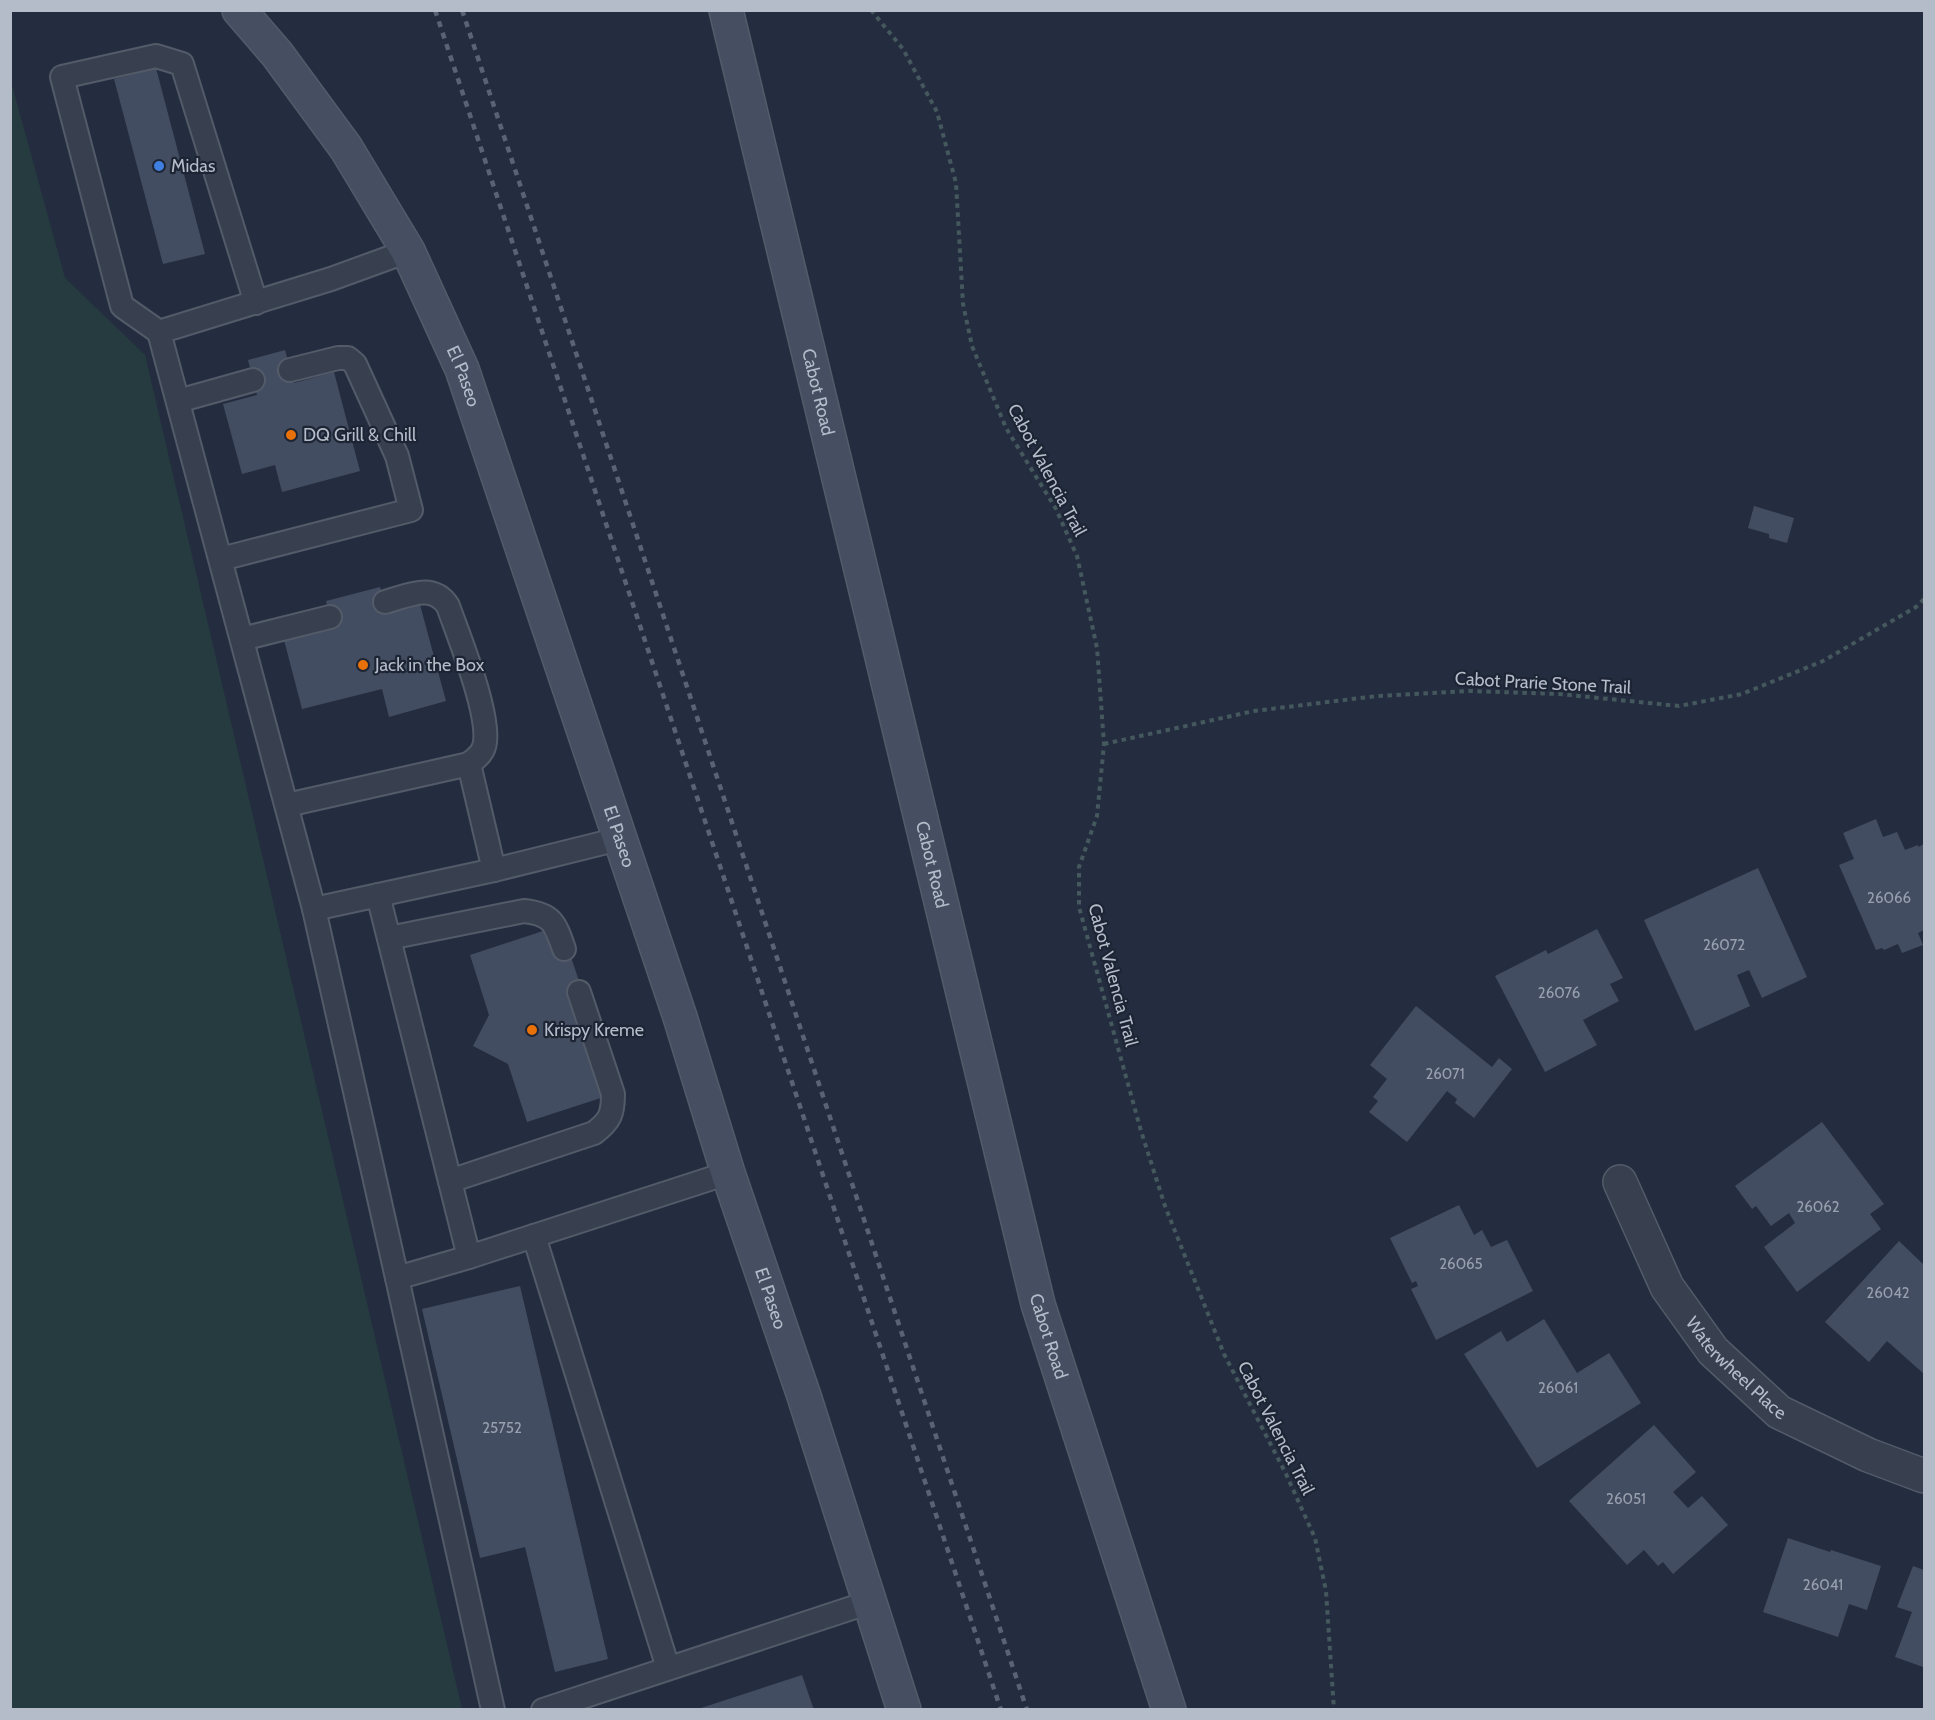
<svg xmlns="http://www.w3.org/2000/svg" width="1935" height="1720" font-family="Cabin,sans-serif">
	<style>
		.green { fill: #263b40 }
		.building { fill: #434d61 }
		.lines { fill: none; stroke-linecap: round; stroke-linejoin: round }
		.lane-casing { stroke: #535b69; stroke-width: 26 }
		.street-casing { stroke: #535b69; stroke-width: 36 }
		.secondary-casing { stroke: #535b69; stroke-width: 36 }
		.path { stroke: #44585d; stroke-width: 4; stroke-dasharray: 4.5 4.5; stroke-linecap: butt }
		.lane { stroke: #38404f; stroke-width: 22 }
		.street { stroke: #38404f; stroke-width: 33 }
		.secondary { stroke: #464e62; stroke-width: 33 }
		.rail { stroke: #5a6376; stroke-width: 4.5; stroke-dasharray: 6 6; stroke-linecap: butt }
		.shop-dot { fill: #3f7fe0; stroke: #1d2534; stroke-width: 2 }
		.food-dot { fill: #e8710a; stroke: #1d2534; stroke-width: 2 }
		.labels { text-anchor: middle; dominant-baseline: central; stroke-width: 4.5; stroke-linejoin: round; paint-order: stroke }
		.number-label { font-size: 15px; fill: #98a0af }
		.poi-label { font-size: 18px; fill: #b4bbc9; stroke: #1d2534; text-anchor: start }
		.street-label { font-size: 18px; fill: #b4bbc9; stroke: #1d2534 }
	</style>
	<rect width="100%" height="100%" fill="#242d3f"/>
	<path class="green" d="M10,78L65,278L145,355L462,1709H11Z"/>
	<g class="building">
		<path d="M156,68L205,254L163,264L114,79Z"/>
		<path d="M285,350L294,383L334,372L360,471L282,492L275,465L242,474L223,404L257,395L248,360Z"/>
		<path d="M1754,506L1794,518L1787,543L1769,538V534L1748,528Z"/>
		<path d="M380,587L387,610L419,601L446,701L389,717L382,689L302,709L284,640L333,627L326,601Z"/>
		<path d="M1876,819L1883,837L1897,832L1905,850L1918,845V847L1924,844V930L1918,933L1923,945L1902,953L1898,944L1884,950L1882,948L1876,950L1839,865L1854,859L1843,833Z"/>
		<path d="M1758,868L1807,977L1762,998L1749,970L1737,975L1750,1006L1695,1031L1644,920Z"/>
		<path d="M549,929L568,948L582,990L604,1097L527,1122L508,1064L473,1046L489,1015L470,955Z"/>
		<path d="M1597,929L1623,978L1610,984L1619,1001L1583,1020L1597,1045L1545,1072L1495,976L1546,950L1548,954Z"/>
		<path d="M1416,1006L1492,1067L1499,1058L1512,1069L1474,1118L1455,1103L1457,1099L1447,1091L1407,1142L1369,1112L1378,1101L1373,1097L1387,1079L1370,1065Z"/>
		<path d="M1822,1122L1884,1204L1870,1214L1881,1229L1797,1292L1764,1247L1795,1223L1789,1213L1771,1226L1756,1206L1752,1209L1735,1186Z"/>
		<path d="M1459,1205L1474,1235L1482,1230L1491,1247L1507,1240L1533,1291L1436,1340L1411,1289L1418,1286L1416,1281L1412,1283L1390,1238Z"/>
		<path d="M1899,1241L1924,1265V1374L1887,1341L1869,1362L1825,1322Z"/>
		<path d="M520,1286L608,1659L555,1672L525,1547L480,1558L422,1309Z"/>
		<path d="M1544,1319L1577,1373L1609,1353L1641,1403L1537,1468L1464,1354L1501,1331L1507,1342Z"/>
		<path d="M1654,1425L1696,1472L1673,1492L1688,1508L1702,1496L1728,1525L1673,1574L1663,1562L1658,1566L1644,1550L1627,1565L1569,1501Z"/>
		<path d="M1788,1538L1830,1552L1831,1550L1881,1566L1867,1610L1849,1604L1838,1637L1763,1612Z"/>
		<path d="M1913,1566L1924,1570V1663L1923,1667L1895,1657L1912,1612L1897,1607Z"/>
		<path d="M802,1675L814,1710H698V1709Z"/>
	</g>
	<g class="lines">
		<g class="lane-casing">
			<g id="lane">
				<path d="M408,251L331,279L159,332L314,909L494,870L619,839"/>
				<path d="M159,332L122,306L62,77L156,56L182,64L256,303"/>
				<path d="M178,401L253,380"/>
				<path d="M221,559L411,510L397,456L355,364L348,358H338L290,370"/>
				<path d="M385,602C407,596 433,582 448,606C459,637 489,711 485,742C484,753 476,758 469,764"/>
				<path d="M242,639L330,617"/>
				<path d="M287,805L469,764L494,870"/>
				<path d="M378,895L469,1257L728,1173"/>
				<path d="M314,909L397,1278"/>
				<path d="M389,938L524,911C552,914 555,923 564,949"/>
				<path d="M450,1181L594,1133C610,1121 613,1114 613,1094L579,992"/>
				<path d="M534,1236L668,1668"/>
				<path d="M469,1257L397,1278L493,1710"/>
				<path d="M543,1710L870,1602"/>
			</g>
		</g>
		<g class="street-casing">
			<g id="street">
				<path id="s1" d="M1620,1182L1667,1287L1713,1351L1779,1412L1868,1455L1924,1476"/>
			</g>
		</g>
		<g class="secondary-casing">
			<g id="secondary">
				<path id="s2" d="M239,10L277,54L346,148L408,251L462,369L680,1017L728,1173L804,1396L904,1710"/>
				<path id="s3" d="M726,10L1038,1304L1169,1710"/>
			</g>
		</g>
		<g class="path">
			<path d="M871,10L903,49L937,112L956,183L963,304L972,346L1006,428L1056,509L1077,556L1097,648L1104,744L1097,816L1079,867V907L1141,1131L1165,1206L1224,1354L1286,1474L1315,1538L1326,1591L1334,1710"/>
			<path d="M1104,744L1254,711L1377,696L1470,691L1559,694L1679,706L1742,694L1823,661L1916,607L1924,599"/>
		</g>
		<use href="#lane" class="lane"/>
		<use href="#street" class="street"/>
		<use href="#secondary" class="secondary"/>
		<g class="rail">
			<path d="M435,10L1001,1710"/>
			<path d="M462,10L1027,1710"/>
		</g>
	</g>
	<circle class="shop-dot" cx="159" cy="166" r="6"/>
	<g class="food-dot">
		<circle cx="291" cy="435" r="6"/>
		<circle cx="363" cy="665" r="6"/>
		<circle cx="532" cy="1030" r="6"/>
	</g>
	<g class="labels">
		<g class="number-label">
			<text x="1889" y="898">26066</text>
			<text x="1724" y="945">26072</text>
			<text x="1559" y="993">26076</text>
			<text x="1445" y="1074">26071</text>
			<text x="1818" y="1207">26062</text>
			<text x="1461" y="1264">26065</text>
			<text x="1888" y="1293">26042</text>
			<text x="1558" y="1388">26061</text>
			<text x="502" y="1428">25752</text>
			<text x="1626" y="1499">26051</text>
			<text x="1823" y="1585">26041</text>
		</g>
		<g class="poi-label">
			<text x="171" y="166">Midas</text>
			<text x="303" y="435">DQ Grill &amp; Chill</text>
			<text x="375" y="665">Jack in the Box</text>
			<text x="544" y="1030">Krispy Kreme</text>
		</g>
		<g class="street-label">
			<text stroke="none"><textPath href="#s2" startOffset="432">El Paseo</textPath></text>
			<text stroke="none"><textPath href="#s3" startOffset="393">Cabot Road</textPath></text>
			<text transform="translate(1047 470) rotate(62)">Cabot Valencia Trail</text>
			<text transform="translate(1543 683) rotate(3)">Cabot Prarie Stone Trail</text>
			<text stroke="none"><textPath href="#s2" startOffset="918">El Paseo</textPath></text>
			<text stroke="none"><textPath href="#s3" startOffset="879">Cabot Road</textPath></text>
			<text transform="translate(1113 975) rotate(75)">Cabot Valencia Trail</text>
			<text stroke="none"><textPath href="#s2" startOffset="1404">El Paseo</textPath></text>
			<text stroke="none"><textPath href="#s3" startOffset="1365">Cabot Road</textPath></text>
			<text stroke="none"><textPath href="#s1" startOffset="222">Waterwheel Place</textPath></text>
			<text transform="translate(1276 1428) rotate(63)">Cabot Valencia Trail</text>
		</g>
	</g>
	<rect width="1935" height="1720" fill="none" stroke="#b4bbc9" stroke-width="24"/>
</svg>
